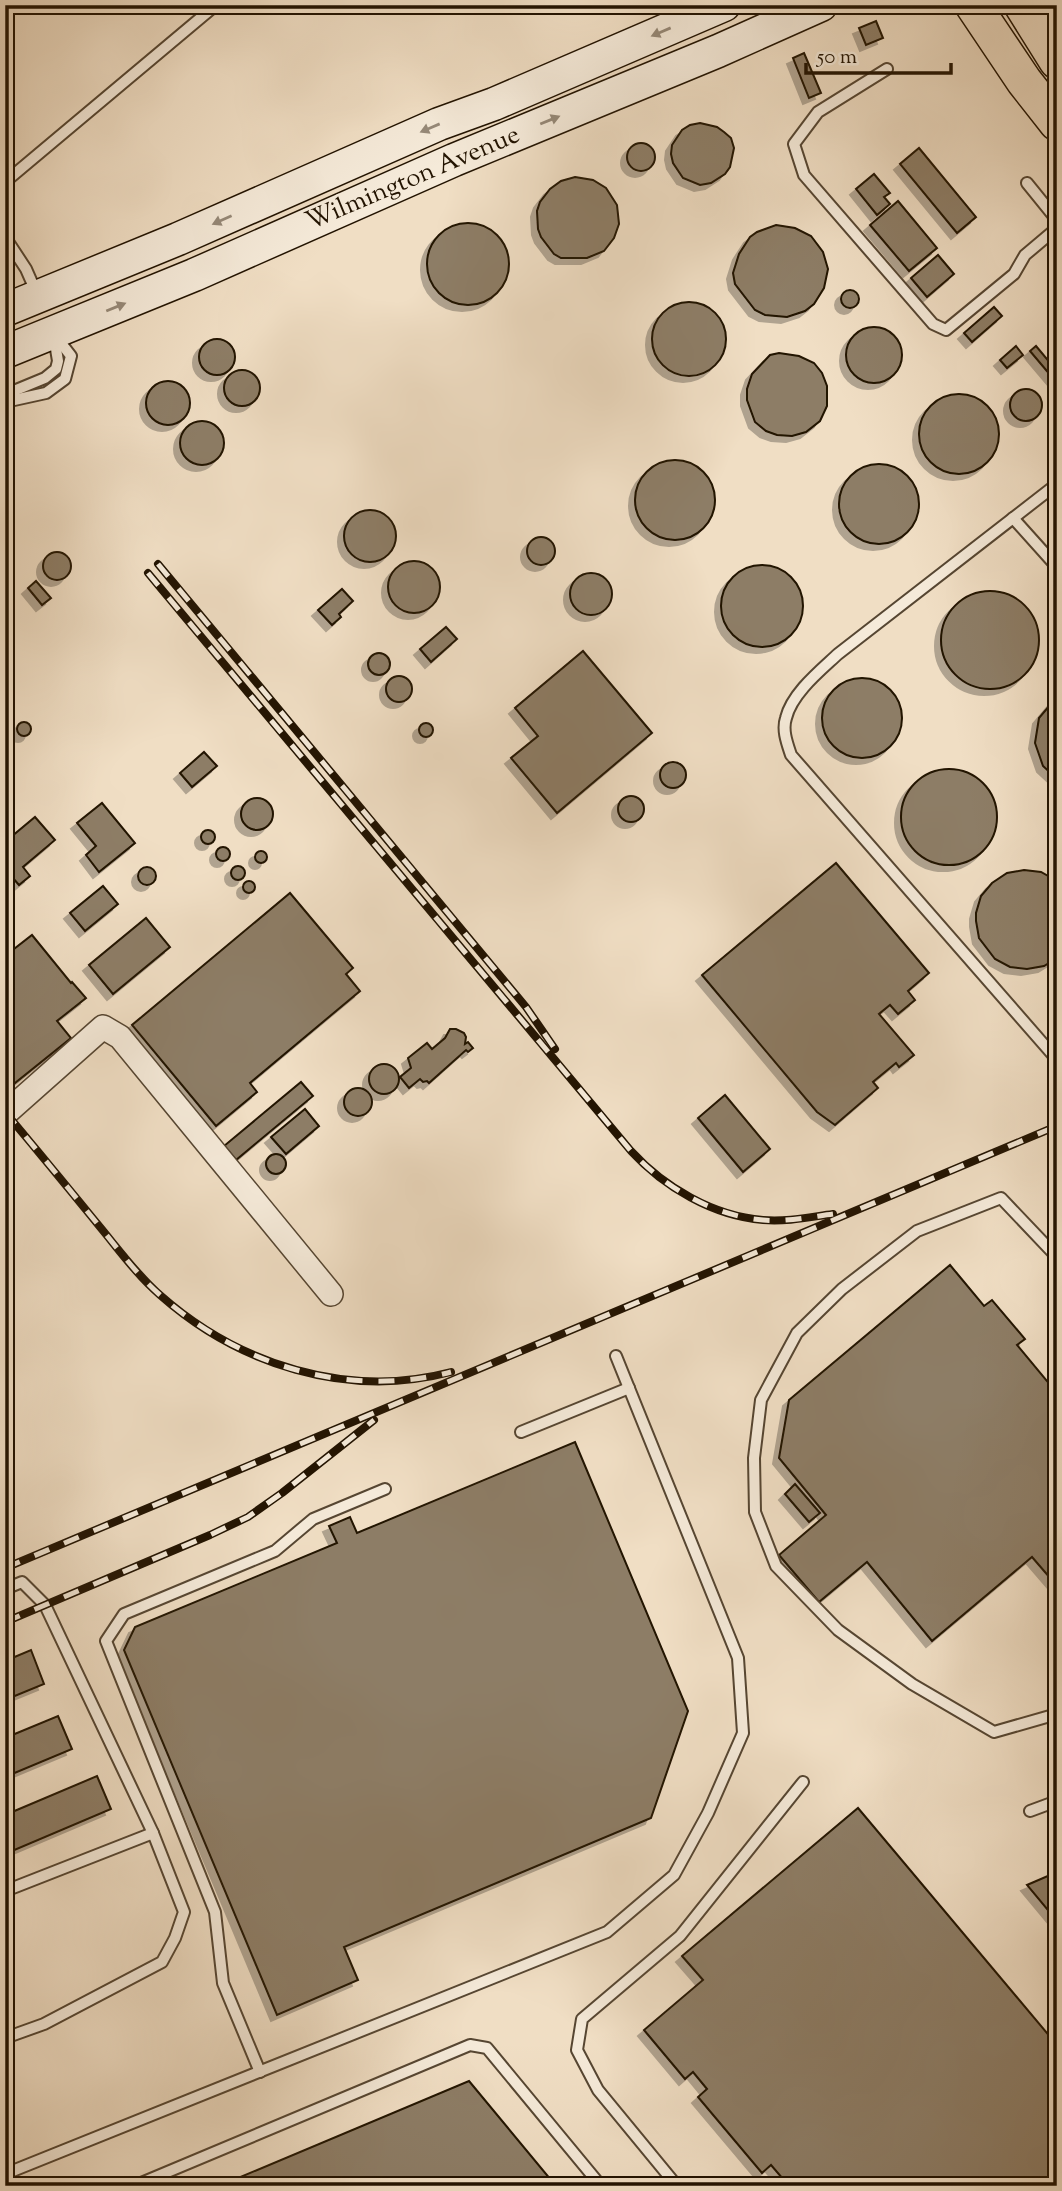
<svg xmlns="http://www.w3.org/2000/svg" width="1062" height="2191" font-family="'Sorts Mill Goudy',serif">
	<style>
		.building { fill: #8d7d66; stroke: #221301; stroke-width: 2; filter: url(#shadow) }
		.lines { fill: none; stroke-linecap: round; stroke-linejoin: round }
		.service-casing { stroke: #564632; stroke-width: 14 }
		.minor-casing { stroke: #564632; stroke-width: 26 }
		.secondary-casing { stroke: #221301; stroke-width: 35 }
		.primary-casing { stroke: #221301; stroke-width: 38 }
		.service { stroke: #f5ead9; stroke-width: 10 }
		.minor { stroke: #f5ead9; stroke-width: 23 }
		.secondary { stroke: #f5ead9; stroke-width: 32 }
		.primary { stroke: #f0dec4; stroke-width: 35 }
		.rail-casing { stroke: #221301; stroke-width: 8 }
		.rail { stroke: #f5ead9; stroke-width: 5; stroke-dasharray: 16; stroke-linecap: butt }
		.oneway { fill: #968978 }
		.labels { text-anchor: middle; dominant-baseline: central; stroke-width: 5; stroke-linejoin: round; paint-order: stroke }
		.street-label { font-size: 26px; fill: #221301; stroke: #f5ead9 }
	</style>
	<defs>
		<filter id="shadow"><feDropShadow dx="-6" dy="6" stdDeviation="0" flood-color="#0004"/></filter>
	</defs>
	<rect width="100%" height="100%" fill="#f0dec4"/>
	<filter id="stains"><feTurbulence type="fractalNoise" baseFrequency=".00286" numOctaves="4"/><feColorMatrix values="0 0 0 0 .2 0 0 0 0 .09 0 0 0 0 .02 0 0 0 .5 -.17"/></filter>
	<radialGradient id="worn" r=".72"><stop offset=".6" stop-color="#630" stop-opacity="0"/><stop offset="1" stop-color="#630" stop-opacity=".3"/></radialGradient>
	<g class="building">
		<path d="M876,21L883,38L866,45L859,28Z"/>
		<path d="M804,53L821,93L809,98L793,58Z"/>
		<path d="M700,123L717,127L724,132L731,138L734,148L730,167L725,174L711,183L700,185L683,178L673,163L671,154L672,145L682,130L690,125Z"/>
		<circle cx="641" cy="157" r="14"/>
		<path d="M919,148L976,217L957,233L900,164Z"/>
		<path d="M874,174L890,193L884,197L890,204L877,215L856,189Z"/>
		<path d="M575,177L593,180L606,188L617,205L619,224L614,238L604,251L587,258H561L554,254L541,237L538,229L537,211L540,202L550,189L561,181Z"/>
		<path d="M898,201L937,248L909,271L870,225Z"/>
		<circle cx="468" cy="264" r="41"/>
		<path d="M776,225L795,228L811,236L823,252L828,269L824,288L814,304L805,311L787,317L765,315L755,310L735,284L733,273L739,254L750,237L757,232Z"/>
		<path d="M938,255L954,274L927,297L911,278Z"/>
		<circle cx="850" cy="299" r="9"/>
		<circle cx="689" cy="339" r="37"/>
		<path d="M994,307L1002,316L972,342L964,333Z"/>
		<circle cx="874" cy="355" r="28"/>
		<circle cx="217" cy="357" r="18"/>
		<path d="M1016,346L1023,355L1007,368L1000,360Z"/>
		<path d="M1036,346L1057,371V383L1030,351Z"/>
		<path d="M779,353L799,356L814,363L822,373L827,386V406L820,421L806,432L792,436L777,435L766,431L755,422L747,400V389L752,374L770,355Z"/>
		<circle cx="242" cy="388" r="18"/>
		<circle cx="168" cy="403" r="22"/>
		<circle cx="1026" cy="405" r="16"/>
		<circle cx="959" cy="434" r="40"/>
		<circle cx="202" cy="443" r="22"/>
		<circle cx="675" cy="500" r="40"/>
		<circle cx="879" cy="504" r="40"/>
		<circle cx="370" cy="536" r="26"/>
		<circle cx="541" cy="551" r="14"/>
		<circle cx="57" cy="566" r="14"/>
		<circle cx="414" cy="587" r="26"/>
		<circle cx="762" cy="606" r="41"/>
		<circle cx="591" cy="594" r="21"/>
		<path d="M36,581L51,598L42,605L28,588Z"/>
		<path d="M342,589L353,601L339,614L341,617L332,625L318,610Z"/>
		<circle cx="990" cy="640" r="49"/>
		<path d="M446,627L457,639L431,662L420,649Z"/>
		<path d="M583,651L652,733L557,813L511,758L538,736L515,708Z"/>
		<circle cx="379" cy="664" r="11"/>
		<circle cx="399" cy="689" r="13"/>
		<circle cx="862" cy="718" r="40"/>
		<path d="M1055,699H1057V779L1043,766L1035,743L1039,718Z"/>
		<circle cx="24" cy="729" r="7"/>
		<circle cx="426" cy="730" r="7"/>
		<path d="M204,752L217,766L192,787L180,773Z"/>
		<circle cx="673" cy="775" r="13"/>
		<circle cx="949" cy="817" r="48"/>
		<circle cx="631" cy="809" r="13"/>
		<circle cx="257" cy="814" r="16"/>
		<path d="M102,803L135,843L99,872L86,855L96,846L77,823Z"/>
		<path d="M35,817L55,840L23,867L30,876L19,885L5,869V842Z"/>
		<circle cx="208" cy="837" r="7"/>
		<circle cx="223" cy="854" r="7"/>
		<circle cx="261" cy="857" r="6"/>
		<path d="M836,863L929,973L908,991L915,1000L898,1014L890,1005L879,1014L914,1055L899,1067L896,1063L873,1082L878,1088L835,1125L817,1112L702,975Z"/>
		<circle cx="238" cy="873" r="7"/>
		<circle cx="147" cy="876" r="9"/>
		<path d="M1024,870L1041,872L1057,881V958L1044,966L1027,969L1010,967L995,959L979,938L976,921V913L981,896L992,883L1007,873Z"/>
		<circle cx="249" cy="887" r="6"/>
		<path d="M103,886L118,904L85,931L70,913Z"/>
		<path d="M290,893L353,968L346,974L360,991L250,1083L257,1092L216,1126L132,1025Z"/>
		<path d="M146,918L170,947L113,994L89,965Z"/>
		<path d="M32,935L71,983L72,982L86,998L57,1021L71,1038L10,1087L5,1081V956Z"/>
		<path d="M450,1029H456L464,1033L466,1037L465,1044L468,1042L473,1048L468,1052L466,1050L429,1083L427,1081L423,1082L420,1079L409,1088L400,1077L411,1068L408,1058L427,1043L432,1049L445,1038Z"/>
		<circle cx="384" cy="1079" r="15"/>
		<path d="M301,1082L313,1096L236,1160L224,1146Z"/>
		<circle cx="358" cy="1102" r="14"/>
		<path d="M725,1095L770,1149L743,1172L698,1118Z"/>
		<path d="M305,1109L319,1126L286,1154L271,1137Z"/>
		<circle cx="276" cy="1164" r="10"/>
		<path d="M950,1265L984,1306L992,1300L1025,1339L1017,1345L1057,1393V1586L1032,1557L932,1641L867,1562L819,1602L779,1555L826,1515L779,1458L789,1400Z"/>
		<path d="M575,1442L688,1711L651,1818L344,1947L358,1980L277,2015L124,1650L135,1627L337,1543L329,1526L350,1517L357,1533Z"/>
		<path d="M795,1484L820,1513L809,1522L785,1494Z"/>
		<path d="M31,1650L44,1684L5,1700V1661Z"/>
		<path d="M58,1716L72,1749L5,1777V1738Z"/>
		<path d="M97,1776L111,1809L5,1854V1815Z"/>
		<path d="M858,1808L1057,2045V2186H789L771,2165L762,2173L698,2097L707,2089L693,2072L685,2079L644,2030L703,1980L682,1956Z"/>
		<path d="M1057,1872V1921L1027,1885Z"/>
		<path d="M469,2081L556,2186H219Z"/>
	</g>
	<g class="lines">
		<g class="service-casing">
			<g id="service">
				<path d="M887,69L818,112L794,144L804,175L933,324L946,330L1014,274L1025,255L1057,228"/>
				<path d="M5,182L216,5"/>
				<path d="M1027,183L1057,220"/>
				<path d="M5,237L26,269L37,294"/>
				<path d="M7,401L16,390L45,378L56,369L58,361L54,337"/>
				<path d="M5,402L46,393L65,379L71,356L54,334"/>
				<path d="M1057,484L838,654C821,670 792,693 786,718C782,730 787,743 791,755L1053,1055L1057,1057"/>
				<path d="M1013,518L1057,567"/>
				<path d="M1057,1257L1001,1198L917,1231L842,1289L797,1333L761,1400L754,1458L755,1512L776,1566L838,1630L912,1684L994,1732L1057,1714"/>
				<path d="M521,1432L629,1388"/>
				<path d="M5,1589L22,1582L45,1605L153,1833"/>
				<path d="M1030,1811L1057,1801"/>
				<path d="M5,1891L153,1833L184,1912L175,1938L162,1962L44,2024L5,2038"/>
				<path d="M260,2072L223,1983L215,1912L106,1641L124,1614L275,1551L313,1519L385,1489"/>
				<path d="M5,2174L607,1932L674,1875L708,1813L743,1733L738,1658L616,1356"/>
				<path d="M134,2186L470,2045L487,2048L601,2186"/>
				<path d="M677,2186L598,2090L577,2050L582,2019L680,1936L803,1782"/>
			</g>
		</g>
		<g class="minor-casing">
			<path id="minor" d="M5,1114L103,1027L120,1037L331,1294"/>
		</g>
		<g class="secondary-casing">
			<g id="secondary">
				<path d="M5,310L178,239L439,124L494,104L724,5"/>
				<path d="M5,352L194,275L454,160L718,51L821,5"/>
			</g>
		</g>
		<g class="primary-casing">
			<g id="primary">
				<path d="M973,5L1024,81L1057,123"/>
				<path d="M1022,5L1057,61"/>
			</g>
		</g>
		<use href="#service" class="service"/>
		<use href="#minor" class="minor"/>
		<use href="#secondary" class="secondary"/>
		<use href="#primary" class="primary"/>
		<g class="rail-casing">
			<g id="rail">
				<path d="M158,564L526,1007L555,1049"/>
				<path d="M148,573L631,1151C664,1187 713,1216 763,1220C787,1222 810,1217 833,1214"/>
				<path d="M5,1112C37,1150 69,1189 100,1227C119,1250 137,1275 160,1295C239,1365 347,1399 451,1372"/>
				<path d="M5,1568L1057,1126"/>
				<path d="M5,1622L210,1535L248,1517L282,1493L374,1420"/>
			</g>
		</g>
		<use href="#rail" class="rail"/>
	</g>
	<defs><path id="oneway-solid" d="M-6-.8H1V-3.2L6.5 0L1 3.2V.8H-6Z" transform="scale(1.75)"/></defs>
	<g class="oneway">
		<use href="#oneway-solid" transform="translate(661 32) rotate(157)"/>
		<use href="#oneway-solid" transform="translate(550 120) rotate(-22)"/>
		<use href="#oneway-solid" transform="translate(430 128) rotate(157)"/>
		<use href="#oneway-solid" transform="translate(222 220) rotate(156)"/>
		<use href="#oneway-solid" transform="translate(116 307) rotate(-22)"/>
	</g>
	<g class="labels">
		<g class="street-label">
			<text transform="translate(413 179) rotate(-23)">Wilmington Avenue</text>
		</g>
	</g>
	<rect width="1062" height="2191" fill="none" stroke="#f0dec4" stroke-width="28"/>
	<rect x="7" y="7" width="1048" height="2177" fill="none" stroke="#221301" stroke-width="3.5"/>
	<rect x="14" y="14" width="1034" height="2163" fill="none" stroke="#221301" stroke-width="2"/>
	<path d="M806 63v10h145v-10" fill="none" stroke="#221301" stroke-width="3.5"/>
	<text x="817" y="63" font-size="21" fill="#221301" stroke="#f5ead9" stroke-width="5" paint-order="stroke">50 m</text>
	<rect width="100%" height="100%" filter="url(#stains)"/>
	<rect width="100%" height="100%" fill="url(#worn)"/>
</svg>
